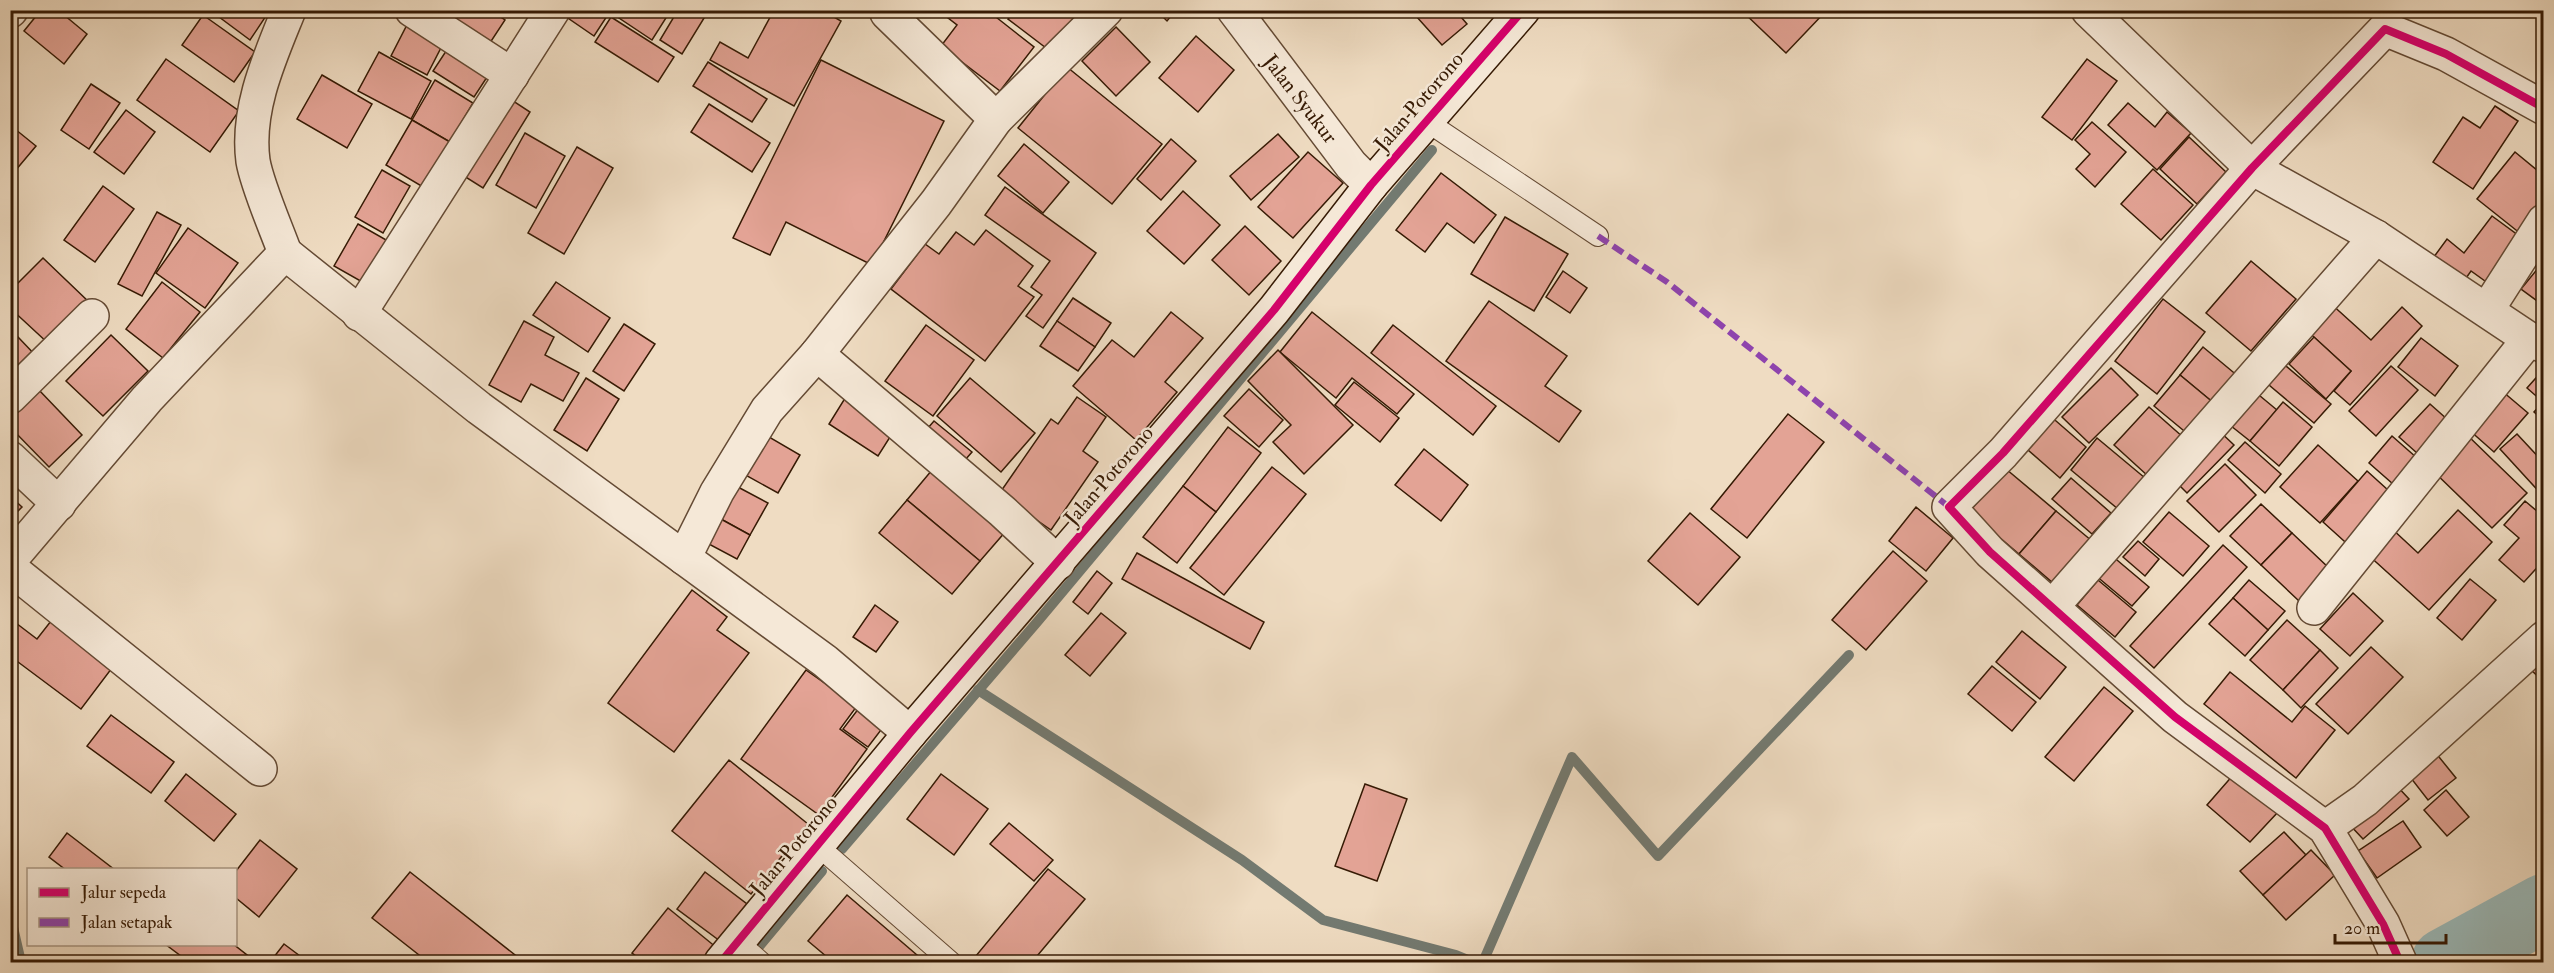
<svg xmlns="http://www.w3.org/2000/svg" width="2554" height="973" font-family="'IM FELL Double Pica',serif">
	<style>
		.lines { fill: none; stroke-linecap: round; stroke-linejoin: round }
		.stream { stroke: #737a71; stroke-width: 10 }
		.river { stroke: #9bbaba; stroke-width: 68 }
		.building { fill: #e3a395; stroke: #361a04; stroke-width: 1.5 }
		.lane-casing { stroke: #644a34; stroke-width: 22 }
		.street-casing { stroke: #644a34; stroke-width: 36 }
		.secondary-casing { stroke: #361a04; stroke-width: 36 }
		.lane { stroke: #f5e8d7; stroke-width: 20 }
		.street { stroke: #f5e8d7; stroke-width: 33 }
		.secondary { stroke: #f5e8d7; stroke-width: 33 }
		.quiet { stroke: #8e44ad; stroke-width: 6; stroke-dasharray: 12 6; stroke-linecap: butt }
		.cycleway-casing { stroke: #f5e8d7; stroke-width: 11 }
		.cycleway { stroke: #d6006c; stroke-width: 8 }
		.labels { text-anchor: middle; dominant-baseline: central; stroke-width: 5; stroke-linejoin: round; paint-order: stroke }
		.street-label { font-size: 21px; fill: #361a04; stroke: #f5e8d7 }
	</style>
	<rect width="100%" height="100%" fill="#efdcc2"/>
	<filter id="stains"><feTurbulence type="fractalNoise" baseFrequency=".00333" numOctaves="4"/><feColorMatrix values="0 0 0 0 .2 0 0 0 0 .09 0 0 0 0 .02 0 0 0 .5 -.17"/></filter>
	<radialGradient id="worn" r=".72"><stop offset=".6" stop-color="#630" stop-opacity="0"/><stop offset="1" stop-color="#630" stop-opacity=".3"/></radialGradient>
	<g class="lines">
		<g class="stream">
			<path d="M978,690L1242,860L1323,920L1456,955L1473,962"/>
			<path d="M842,849L1038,621L1432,150"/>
			<path d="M10,914L21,962"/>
			<path d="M757,949L822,871"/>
			<path d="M1483,962L1572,757L1658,856L1849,655"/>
		</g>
		<path class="river" d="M2445,962L2544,908"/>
	</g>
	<g class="building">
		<path d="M41,10H58L87,34L64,64L24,31Z"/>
		<path d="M264,10L268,13L250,40L211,11Z"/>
		<path d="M449,10H490L505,20L484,52L440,24Z"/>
		<path d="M564,10H611L594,36L562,14Z"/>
		<path d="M615,10H671L652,40L613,14Z"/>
		<path d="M678,10H709L682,54L660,40Z"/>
		<path d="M774,10H822L841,21L794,106L710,60L720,42L748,58Z"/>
		<path d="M987,10L1034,47L1000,91L941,46L957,25L939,11Z"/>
		<path d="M1015,10L1081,11L1050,51L1008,19Z"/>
		<path d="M1156,10H1176L1167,21Z"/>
		<path d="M1422,10H1455L1467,24L1442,45L1416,16Z"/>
		<path d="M1741,10H1825L1826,11L1786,53Z"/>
		<path d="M203,15L255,52L234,82L182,45Z"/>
		<path d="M411,17L447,36L427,75L391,56Z"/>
		<path d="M611,17L674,57L658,82L595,42Z"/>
		<path d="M1116,27L1150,62L1116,96L1082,61Z"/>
		<path d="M1196,36L1234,70L1198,112L1159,78Z"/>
		<path d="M452,42L493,68L474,97L433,71Z"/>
		<path d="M379,52L431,81L411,119L358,91Z"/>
		<path d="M166,59L239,111L210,152L137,100Z"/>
		<path d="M2087,59L2117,81L2072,140L2042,117Z"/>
		<path d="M821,60L944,121L872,265L786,222L770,255L733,238Z"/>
		<path d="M708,62L767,99L752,122L693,86Z"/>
		<path d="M1067,67L1162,144L1112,204L1018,128Z"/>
		<path d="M322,75L372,104L347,148L297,119Z"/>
		<path d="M435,80L473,103L450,142L412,120Z"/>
		<path d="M91,84L120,103L89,149L61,130Z"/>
		<path d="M504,95L530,112L483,188L456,171Z"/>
		<path d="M2128,103L2155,127L2167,112L2191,133L2157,170L2108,125Z"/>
		<path d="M709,104L770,143L752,172L691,132Z"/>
		<path d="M2495,106L2518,121L2473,189L2433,162L2463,117L2480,128Z"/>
		<path d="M126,110L155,132L124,174L94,152Z"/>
		<path d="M412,120L450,142L423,187L386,165Z"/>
		<path d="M2092,122L2126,152L2095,187L2076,169L2090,154L2075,140Z"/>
		<path d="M10,125L36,146L10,177Z"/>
		<path d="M525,133L565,156L536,208L496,185Z"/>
		<path d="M1278,134L1299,157L1251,200L1230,176Z"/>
		<path d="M2189,137L2226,172L2197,204L2160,169Z"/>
		<path d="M1171,139L1196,161L1161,200L1137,179Z"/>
		<path d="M1024,144L1069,182L1043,213L998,176Z"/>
		<path d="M577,147L613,168L564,254L528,233Z"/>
		<path d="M1308,152L1343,183L1293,238L1258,207Z"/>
		<path d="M2515,152L2544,176V212L2526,238L2477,199Z"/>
		<path d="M2153,169L2193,205L2161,240L2121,204Z"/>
		<path d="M382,170L410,186L383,233L355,217Z"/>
		<path d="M1441,173L1496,215L1474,243L1447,223L1425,252L1396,230Z"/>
		<path d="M103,186L134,209L95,262L64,240Z"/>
		<path d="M1005,187L1096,253L1043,328L1026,316L1042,295L1031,287L1050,261L985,215Z"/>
		<path d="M1183,191L1220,225L1184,264L1147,231Z"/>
		<path d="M157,212L181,225L142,296L118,284Z"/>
		<path d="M2492,216L2526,241L2492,286L2471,271L2459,288L2428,265L2447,239L2464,253Z"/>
		<path d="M1505,217L1568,254L1534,311L1471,274Z"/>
		<path d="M358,224L388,241L364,283L334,266Z"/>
		<path d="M1245,226L1281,261L1249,295L1212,260Z"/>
		<path d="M188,228L238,263L205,308L156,273Z"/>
		<path d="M986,230L1033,266L1018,286L1034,297L985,361L891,289L925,244L939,254L956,232L974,245Z"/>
		<path d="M43,258L90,303L50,345L10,308V291Z"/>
		<path d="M2251,261L2296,299L2251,351L2206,313Z"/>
		<path d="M2544,261V306L2521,289Z"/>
		<path d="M1563,271L1587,288L1570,313L1546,297Z"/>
		<path d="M162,282L200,312L163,358L126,329Z"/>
		<path d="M556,282L610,318L588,352L533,315Z"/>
		<path d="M1073,298L1111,323L1095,347L1057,321Z"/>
		<path d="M2163,299L2205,332L2157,394L2115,361Z"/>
		<path d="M1489,301L1567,356L1545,386L1581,411L1559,442L1446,361Z"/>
		<path d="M2329,302L2371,340L2402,307L2422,326L2350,405L2334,391L2351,371L2305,329Z"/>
		<path d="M1171,312L1203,338L1165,382L1177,392L1136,440L1073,386L1112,340L1134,357Z"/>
		<path d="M1312,312L1414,394L1397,414L1352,378L1336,398L1280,352Z"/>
		<path d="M524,321L554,337L545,355L579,373L563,401L531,384L521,402L489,385Z"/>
		<path d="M1057,321L1095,347L1078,371L1040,346Z"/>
		<path d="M624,324L655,344L624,391L593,371Z"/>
		<path d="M926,325L974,360L933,416L885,381Z"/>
		<path d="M1393,325L1496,406L1473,435L1371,353Z"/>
		<path d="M111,335L148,371L103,416L66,381Z"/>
		<path d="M18,337L38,358L10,386V345Z"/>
		<path d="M2314,337L2351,371L2326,399L2289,364Z"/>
		<path d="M2421,338L2458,366L2435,396L2398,367Z"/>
		<path d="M2203,347L2245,382L2221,409L2180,375Z"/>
		<path d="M1278,350L1353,425L1304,474L1273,442L1291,425L1248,381Z"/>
		<path d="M2280,361L2331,404L2314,423L2263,380Z"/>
		<path d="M2391,366L2418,390L2376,436L2349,411Z"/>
		<path d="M2111,368L2138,395L2089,443L2062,417Z"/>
		<path d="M2544,369V421L2534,412L2543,402L2527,388Z"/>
		<path d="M2180,375L2221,409L2195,440L2154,406Z"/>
		<path d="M586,378L619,399L587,451L554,430Z"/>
		<path d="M970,378L1035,433L1001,472L937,416Z"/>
		<path d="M1354,382L1399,418L1380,442L1335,405Z"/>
		<path d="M2248,386L2277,410L2250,441L2221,418Z"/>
		<path d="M38,389L82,435L49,467L10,427V415Z"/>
		<path d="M1249,389L1283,420L1259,447L1224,416Z"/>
		<path d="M2502,391L2528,413L2494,452L2468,429Z"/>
		<path d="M847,395L897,426L878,456L829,424Z"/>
		<path d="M1077,397L1106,417L1083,451L1098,462L1051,530L999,494L1051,419L1058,424Z"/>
		<path d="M2283,402L2312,427L2279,466L2250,441Z"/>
		<path d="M2430,404L2457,428L2426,461L2399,437Z"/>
		<path d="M2149,407L2184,438L2148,476L2114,445Z"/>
		<path d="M1788,414L1824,442L1747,538L1711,509Z"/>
		<path d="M2048,414L2086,447L2060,478L2021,444Z"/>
		<path d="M934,421L972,452L958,468L921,436Z"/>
		<path d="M1228,427L1261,453L1216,512L1183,486Z"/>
		<path d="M2216,428L2234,445L2187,493L2169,475Z"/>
		<path d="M2464,432L2527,493L2492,528L2429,467Z"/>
		<path d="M762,433L800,455L778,493L740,472Z"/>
		<path d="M2517,434L2544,463V497L2500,449Z"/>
		<path d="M2392,436L2417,458L2393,484L2369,463Z"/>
		<path d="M2097,438L2145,478L2118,509L2071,470Z"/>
		<path d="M2245,442L2281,474L2265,493L2228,460Z"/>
		<path d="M2318,445L2358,481L2320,523L2280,487Z"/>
		<path d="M1424,449L1468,485L1441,521L1395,485Z"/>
		<path d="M2225,464L2256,495L2219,532L2187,501Z"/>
		<path d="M1272,467L1306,494L1224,595L1190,568Z"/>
		<path d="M2006,469L2056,511L2019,554L1969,512Z"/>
		<path d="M932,470L1006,531L980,561L907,500Z"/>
		<path d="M2367,471L2399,500L2354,550L2323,522Z"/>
		<path d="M2071,478L2111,513L2092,534L2052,499Z"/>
		<path d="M736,486L768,503L750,535L719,518Z"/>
		<path d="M1183,486L1216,512L1177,563L1143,537Z"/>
		<path d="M10,496L22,507L10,519Z"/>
		<path d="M907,500L980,561L952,594L879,533Z"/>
		<path d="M2525,501L2544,517V560L2524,582L2499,560L2519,538L2504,525Z"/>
		<path d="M2261,504L2292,533L2261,565L2230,536Z"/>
		<path d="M1916,507L1953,538L1926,571L1889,541Z"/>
		<path d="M2458,510L2492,542L2429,610L2366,553L2390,527L2418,553Z"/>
		<path d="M2056,511L2098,546L2060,589L2019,554Z"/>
		<path d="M2169,512L2209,546L2183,576L2143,542Z"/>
		<path d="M1690,513L1740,557L1698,605L1648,561Z"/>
		<path d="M719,518L750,535L737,559L705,542Z"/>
		<path d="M2292,533L2330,569L2299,601L2261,565Z"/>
		<path d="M2138,541L2159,559L2145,576L2123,557Z"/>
		<path d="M2223,545L2247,567L2154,668L2130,646Z"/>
		<path d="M1893,551L1927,581L1866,650L1832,620Z"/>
		<path d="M1137,553L1264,622L1250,649L1122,579Z"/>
		<path d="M2111,555L2149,587L2132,606L2095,575Z"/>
		<path d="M1097,571L1112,583L1088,614L1073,602Z"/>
		<path d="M2470,579L2496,600L2462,640L2437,618Z"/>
		<path d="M2098,580L2136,612L2115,637L2077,605Z"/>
		<path d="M2249,580L2285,611L2268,630L2233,598Z"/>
		<path d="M692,590L727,617L717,630L749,653L674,752L608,703Z"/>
		<path d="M2353,593L2383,621L2350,656L2320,629Z"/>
		<path d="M2233,598L2268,630L2245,656L2209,624Z"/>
		<path d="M875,605L898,622L876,652L853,637Z"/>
		<path d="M1101,613L1126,633L1090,676L1065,655Z"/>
		<path d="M12,620L37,639L51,621L112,668L81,709L10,656Z"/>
		<path d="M2287,620L2320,650L2283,690L2250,660Z"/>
		<path d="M2022,631L2066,667L2040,699L1996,662Z"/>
		<path d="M2371,647L2403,677L2348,734L2316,704Z"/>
		<path d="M2320,650L2338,668L2301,708L2283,690Z"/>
		<path d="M2544,656V682L2530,669Z"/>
		<path d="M1992,666L2036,702L2012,731L1968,694Z"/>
		<path d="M806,670L857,706L840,729L867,749L819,815L741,759Z"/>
		<path d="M2230,672L2292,722L2305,706L2335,730L2296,778L2204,704Z"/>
		<path d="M2104,687L2133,711L2074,781L2045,757Z"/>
		<path d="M859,708L884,726L868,747L843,729Z"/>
		<path d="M111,715L174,762L151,793L87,746Z"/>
		<path d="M2435,752L2456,778L2428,800L2407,773Z"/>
		<path d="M729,760L808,824L751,894L672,831Z"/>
		<path d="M186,774L236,814L214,841L165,801Z"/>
		<path d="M941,774L988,809L954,855L907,819Z"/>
		<path d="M2234,774L2278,812L2250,842L2207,805Z"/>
		<path d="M1365,784L1407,799L1377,881L1335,866Z"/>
		<path d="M2395,784L2409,799L2363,839L2349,824Z"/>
		<path d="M2446,790L2469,817L2447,836L2424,810Z"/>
		<path d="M2403,821L2421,847L2377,878L2358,851Z"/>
		<path d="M1009,823L1053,860L1034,881L990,844Z"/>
		<path d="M2284,832L2306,855L2263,895L2240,871Z"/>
		<path d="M67,833L115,870H66L49,857Z"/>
		<path d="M260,840L297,869L259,917L236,898V871Z"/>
		<path d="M2311,850L2335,875L2286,920L2263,895Z"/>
		<path d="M1048,869L1085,899L1032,962H983L975,957Z"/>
		<path d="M410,872L524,962H428L372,918Z"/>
		<path d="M705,872L747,904L720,941L677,909Z"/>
		<path d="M847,895L924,961L923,962H833L808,941Z"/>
		<path d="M668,908L717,948L705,962H644L632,953Z"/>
		<path d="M165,944H233L247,955L242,962H189Z"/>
		<path d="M284,944L308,962H270Z"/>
	</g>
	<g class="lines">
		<g class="lane-casing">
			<g id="lane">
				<path d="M1426,121L1598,236"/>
				<path d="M818,846L951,962"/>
				<path d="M738,942L761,962"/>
			</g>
		</g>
		<g class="street-casing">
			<g id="street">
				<path d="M412,10L512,75"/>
				<path d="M1234,10L1351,165L1371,185"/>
				<path d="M2088,10L2252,168L2376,237L2529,339L2544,346"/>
				<path d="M10,11L11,10"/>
				<path d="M996,119L1106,10"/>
				<path d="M285,253C276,228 257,185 253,161C246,109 270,57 289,10"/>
				<path d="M2487,310L2544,221"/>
				<path d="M359,314L553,10"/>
				<path d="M817,354L1002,511L1058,563"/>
				<path d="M10,397L92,316"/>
				<path d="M10,458L59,504"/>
				<path d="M684,558L717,492L767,410L817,354L936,203L996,119L887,13"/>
				<path d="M10,560L147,399L285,253L479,408L825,661L910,733"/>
				<path d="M10,568L260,769"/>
				<path d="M2052,607L2376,237"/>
				<path d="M2314,608L2529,339"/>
				<path d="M2325,828L2365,800L2544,638"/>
				<path d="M2400,962L2383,924L2325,828L2175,717L1990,552L1949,507L2003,453L2252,168L2385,29L2446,54L2544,108"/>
			</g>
		</g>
		<g class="secondary-casing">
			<path id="secondary" d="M721,962L910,733L1274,310L1371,185L1523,10"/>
		</g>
		<use href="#lane" class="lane"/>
		<use href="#street" class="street"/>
		<use href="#secondary" class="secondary"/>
		<path class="quiet" d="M1598,236L1667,282L1949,507"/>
		<g class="cycleway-casing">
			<g id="cycleway">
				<path d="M721,962L910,733L1274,310L1371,185L1523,10"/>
				<path d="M2400,962L2383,924L2325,828L2175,717L1990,552L1949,507L2003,453L2252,168L2385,29L2446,54L2544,108"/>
			</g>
		</g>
		<use href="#cycleway" class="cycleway"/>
	</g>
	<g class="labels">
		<g class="street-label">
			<text transform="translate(1300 99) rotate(52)">Jalan Syukur</text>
			<text transform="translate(1419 102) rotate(-49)">Jalan Potorono</text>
			<text transform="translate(1109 476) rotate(-49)">Jalan Potorono</text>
			<text transform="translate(794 846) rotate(-50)">Jalan Potorono</text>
		</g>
	</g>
	<rect width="2554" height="973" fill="none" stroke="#efdcc2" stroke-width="36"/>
	<rect x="12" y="12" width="2530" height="949" fill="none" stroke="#361a04" stroke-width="3"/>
	<rect x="18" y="18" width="2518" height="937" fill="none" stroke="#361a04" stroke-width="1.5"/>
	<rect x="27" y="868" width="210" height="78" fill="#f5e8d7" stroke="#a99683" stroke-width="1.5"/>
	<rect x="39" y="888" width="30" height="9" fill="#d6006c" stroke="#a99683" stroke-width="1.5"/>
	<text x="81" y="898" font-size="18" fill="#361a04">Jalur sepeda</text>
	<rect x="39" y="918" width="30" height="9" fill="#8e44ad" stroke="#a99683" stroke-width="1.5"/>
	<text x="81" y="928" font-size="18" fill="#361a04">Jalan setapak</text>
	<path d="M2335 934v9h111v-9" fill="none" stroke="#361a04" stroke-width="3"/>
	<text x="2344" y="934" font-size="18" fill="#361a04" stroke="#f5e8d7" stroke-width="4.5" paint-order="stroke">20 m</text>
	<rect width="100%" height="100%" filter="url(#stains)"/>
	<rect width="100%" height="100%" fill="url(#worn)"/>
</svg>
